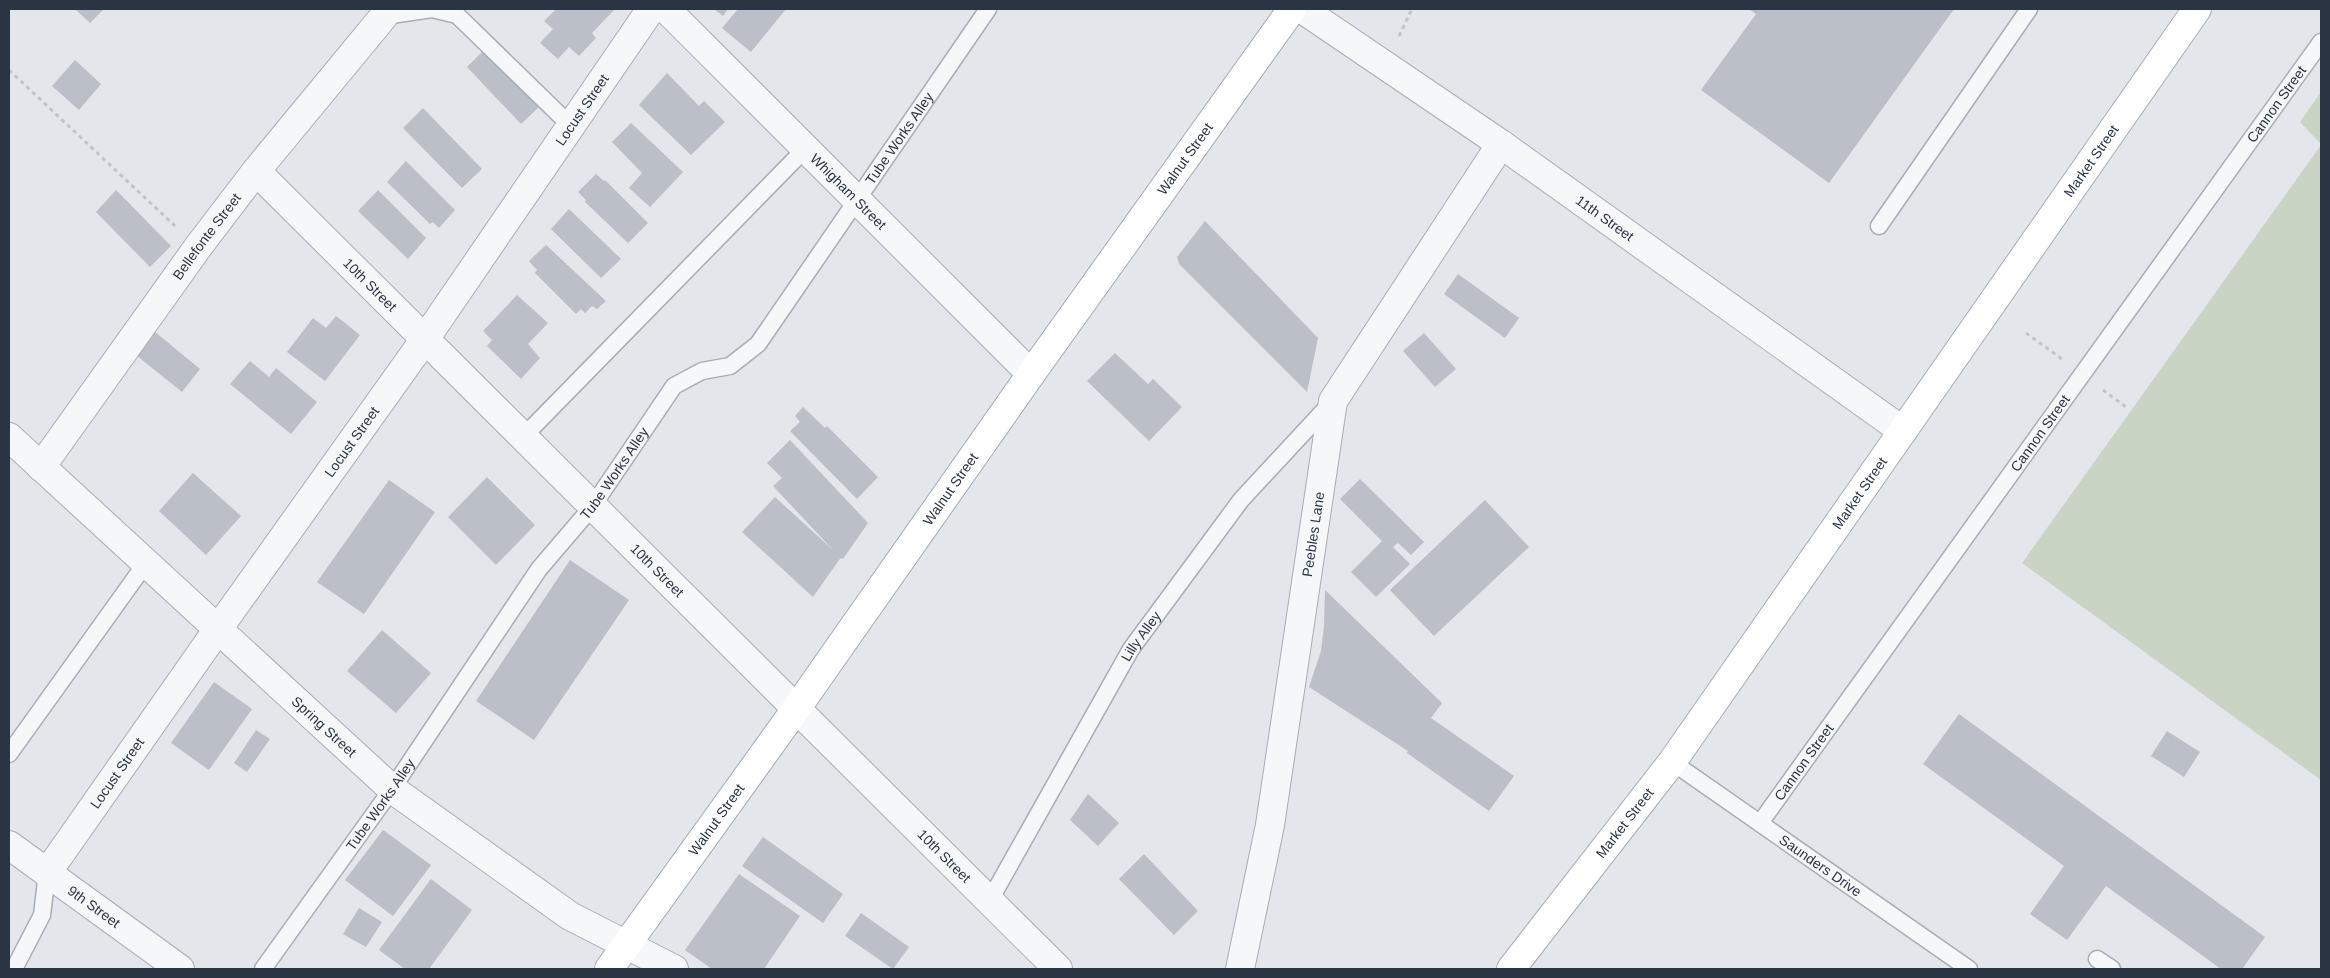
<svg xmlns="http://www.w3.org/2000/svg" width="2330" height="978" font-family="Helvetica,sans-serif">
	<style>
		.green { fill: #c9d4c4 }
		.building { fill: #babfc8 }
		.lines { fill: none; stroke-linecap: round; stroke-linejoin: round }
		.lane-casing { stroke: #a8adb5; stroke-width: 19 }
		.street-casing { stroke: #a8adb5; stroke-width: 30 }
		.secondary-casing { stroke: #a8adb5; stroke-width: 30 }
		.primary-casing { stroke: #a2abb6; stroke-width: 30 }
		.path { stroke: #c0c4ca; stroke-width: 3; stroke-dasharray: 4 4; stroke-linecap: butt }
		.lane { stroke: #f5f7f9; stroke-width: 16 }
		.street { stroke: #f5f7f9; stroke-width: 28 }
		.secondary { stroke: #fff; stroke-width: 28 }
		.primary { stroke: #fff; stroke-width: 28 }
		.labels { text-anchor: middle; dominant-baseline: central; stroke-width: 4.5; stroke-linejoin: round; paint-order: stroke }
		.street-label { font-size: 14px; fill: #2b3443; stroke: #f2f5f8 }
	</style>
	<rect width="100%" height="100%" fill="#e3e6eb"/>
	<g class="green">
		<path d="M2321,92V144L2300,122Z"/>
		<path d="M2321,145V780L2022,563Z"/>
	</g>
	<g class="building">
		<path d="M75,9H104L90,23Z"/>
		<path d="M556,9H615L592,33L596,38L579,56L569,47L558,59L540,43L553,29L544,21Z"/>
		<path d="M714,9H728L723,16Z"/>
		<path d="M738,9H786L751,52L722,28Z"/>
		<path d="M1749,9H1954L1829,183L1701,90L1756,14Z"/>
		<path d="M485,49L540,106L521,124L467,67Z"/>
		<path d="M75,60L101,84L79,110L52,86Z"/>
		<path d="M667,73L699,106L704,101L725,122L691,155L639,105Z"/>
		<path d="M423,108L482,169L462,188L403,128Z"/>
		<path d="M631,123L683,172L650,207L629,188L642,173L612,142Z"/>
		<path d="M406,161L455,210L439,228L433,222L430,224L387,182Z"/>
		<path d="M596,174L604,181L605,180L648,223L628,243L585,202L586,200L578,192Z"/>
		<path d="M116,190L171,246L150,267L96,212Z"/>
		<path d="M378,190L426,238L408,259L358,211Z"/>
		<path d="M569,209L621,259L601,278L551,229Z"/>
		<path d="M1205,221L1318,338L1307,392L1179,264L1177,257Z"/>
		<path d="M546,245L606,301L597,309L592,306L585,313L581,309L576,314L535,273L537,270L529,261Z"/>
		<path d="M1458,274L1519,318L1505,338L1444,294Z"/>
		<path d="M517,295L548,323L528,344L540,358L521,379L487,346L492,340L483,331Z"/>
		<path d="M336,316L360,335L325,381L287,352L313,318L326,328Z"/>
		<path d="M155,332L200,369L182,392L136,355Z"/>
		<path d="M1424,333L1456,369L1435,387L1403,351Z"/>
		<path d="M1115,353L1148,384L1153,379L1182,407L1149,441L1087,381Z"/>
		<path d="M250,361L269,377L276,368L317,402L291,434L230,384Z"/>
		<path d="M803,407L825,428L827,426L878,477L857,499L790,431L800,422L795,416Z"/>
		<path d="M790,440L868,523L843,559L841,558L839,560L813,597L742,532L775,497L834,551L773,486L782,478L767,463Z"/>
		<path d="M193,473L241,516L206,555L159,511Z"/>
		<path d="M487,477L535,525L496,565L448,517Z"/>
		<path d="M1360,479L1424,542L1411,555L1398,543L1393,547L1410,564L1376,597L1351,572L1382,541L1340,499Z"/>
		<path d="M389,480L435,512L364,614L317,582Z"/>
		<path d="M1485,500L1529,547L1434,636L1390,590Z"/>
		<path d="M570,560L629,600L534,740L476,701Z"/>
		<path d="M1325,590L1442,703L1431,718L1514,776L1489,811L1407,753L1408,751L1309,687L1321,651L1324,626Z"/>
		<path d="M382,630L431,673L396,713L347,671Z"/>
		<path d="M214,682L252,709L209,770L171,743Z"/>
		<path d="M1959,714L2265,937L2242,969H2221L2106,886L2067,940L2030,914L2064,866L1923,764Z"/>
		<path d="M256,730L270,739L247,772L234,763Z"/>
		<path d="M2167,731L2200,752L2184,777L2151,756Z"/>
		<path d="M1088,794L1119,823L1098,846L1070,820Z"/>
		<path d="M383,830L431,865L393,916L345,880Z"/>
		<path d="M763,837L843,894L823,923L742,866Z"/>
		<path d="M1144,854L1198,911L1174,935L1119,879Z"/>
		<path d="M739,874L800,916L764,969H712L685,950Z"/>
		<path d="M431,879L472,910L429,969H405L379,950Z"/>
		<path d="M359,908L382,922L366,947L343,934Z"/>
		<path d="M861,913L909,947L893,969L845,936Z"/>
	</g>
	<g class="lines">
		<g class="lane-casing">
			<g id="lane">
				<path d="M384,16L432,9L457,15L571,126"/>
				<path d="M1879,226L2029,9"/>
				<path d="M523,437L806,148"/>
				<path d="M9,754L146,563"/>
				<path id="s1" d="M1672,762L1969,969"/>
				<path id="s2" d="M1760,823L2321,42"/>
				<path id="s3" d="M990,900L1131,649L1241,500L1331,403"/>
				<path d="M2097,959L2112,969"/>
				<path d="M14,969L42,915L47,873"/>
				<path id="s4" d="M263,969L392,789L539,569L592,507L674,386L702,371L730,366L758,344L988,9"/>
			</g>
		</g>
		<g class="street-casing">
			<g id="street">
				<path id="s5" d="M666,9L1031,374"/>
				<path id="s6" d="M1302,9L1501,144L1903,431"/>
				<path id="s7" d="M256,171L1058,969"/>
				<path id="s8" d="M9,437L392,789L570,916L674,969"/>
				<path id="s9" d="M41,467L198,247L256,171L384,16"/>
				<path id="s10" d="M9,845L180,969"/>
				<path id="s11" d="M47,873L218,629L425,339L651,9"/>
				<path id="s12" d="M1240,969L1270,825L1333,401L1501,144"/>
			</g>
		</g>
		<g class="secondary-casing">
			<g id="secondary">
				<path id="s13" d="M1511,969L1672,762L2197,9"/>
			</g>
		</g>
		<g class="primary-casing">
			<g id="primary">
				<path id="s14" d="M609,969L796,709L1031,374L1292,9"/>
			</g>
		</g>
		<g class="path">
			<path d="M1399,36L1412,9"/>
			<path d="M9,70L175,226"/>
			<path d="M2026,333L2062,359"/>
			<path d="M2103,390L2126,407"/>
		</g>
		<use href="#lane" class="lane"/>
		<use href="#street" class="street"/>
		<use href="#secondary" class="secondary"/>
		<use href="#primary" class="primary"/>
	</g>
	<g class="labels">
		<g class="street-label">
			<text stroke="none"><textPath href="#s2" startOffset="885">Cannon Street</textPath></text>
			<text stroke="none"><textPath href="#s11" startOffset="932">Locust Street</textPath></text>
			<text stroke="none"><textPath href="#s4" startOffset="1059">Tube Works Alley</textPath></text>
			<text stroke="none"><textPath href="#s14" startOffset="994">Walnut Street</textPath></text>
			<text stroke="none"><textPath href="#s13" startOffset="995">Market Street</textPath></text>
			<text stroke="none"><textPath href="#s5" startOffset="258">Whigham Street</textPath></text>
			<text stroke="none"><textPath href="#s6" startOffset="368">11th Street</textPath></text>
			<text stroke="none"><textPath href="#s9" startOffset="284">Bellefonte Street</textPath></text>
			<text stroke="none"><textPath href="#s7" startOffset="161">10th Street</textPath></text>
			<text stroke="none"><textPath href="#s2" startOffset="480">Cannon Street</textPath></text>
			<text stroke="none"><textPath href="#s11" startOffset="528">Locust Street</textPath></text>
			<text stroke="none"><textPath href="#s4" startOffset="608">Tube Works Alley</textPath></text>
			<text stroke="none"><textPath href="#s14" startOffset="589">Walnut Street</textPath></text>
			<text stroke="none"><textPath href="#s13" startOffset="590">Market Street</textPath></text>
			<text stroke="none"><textPath href="#s12" startOffset="441">Peebles Lane</textPath></text>
			<text stroke="none"><textPath href="#s7" startOffset="566">10th Street</textPath></text>
			<text stroke="none"><textPath href="#s3" startOffset="304">Lilly Alley</textPath></text>
			<text stroke="none"><textPath href="#s8" startOffset="428">Spring Street</textPath></text>
			<text stroke="none"><textPath href="#s2" startOffset="75">Cannon Street</textPath></text>
			<text stroke="none"><textPath href="#s11" startOffset="122">Locust Street</textPath></text>
			<text stroke="none"><textPath href="#s4" startOffset="202">Tube Works Alley</textPath></text>
			<text stroke="none"><textPath href="#s14" startOffset="184">Walnut Street</textPath></text>
			<text stroke="none"><textPath href="#s13" startOffset="185">Market Street</textPath></text>
			<text stroke="none"><textPath href="#s7" startOffset="971">10th Street</textPath></text>
			<text stroke="none"><textPath href="#s1" startOffset="181">Saunders Drive</textPath></text>
			<text stroke="none"><textPath href="#s10" startOffset="105">9th Street</textPath></text>
		</g>
	</g>
	<rect width="2330" height="978" fill="none" stroke="#2b3443" stroke-width="20"/>
</svg>
